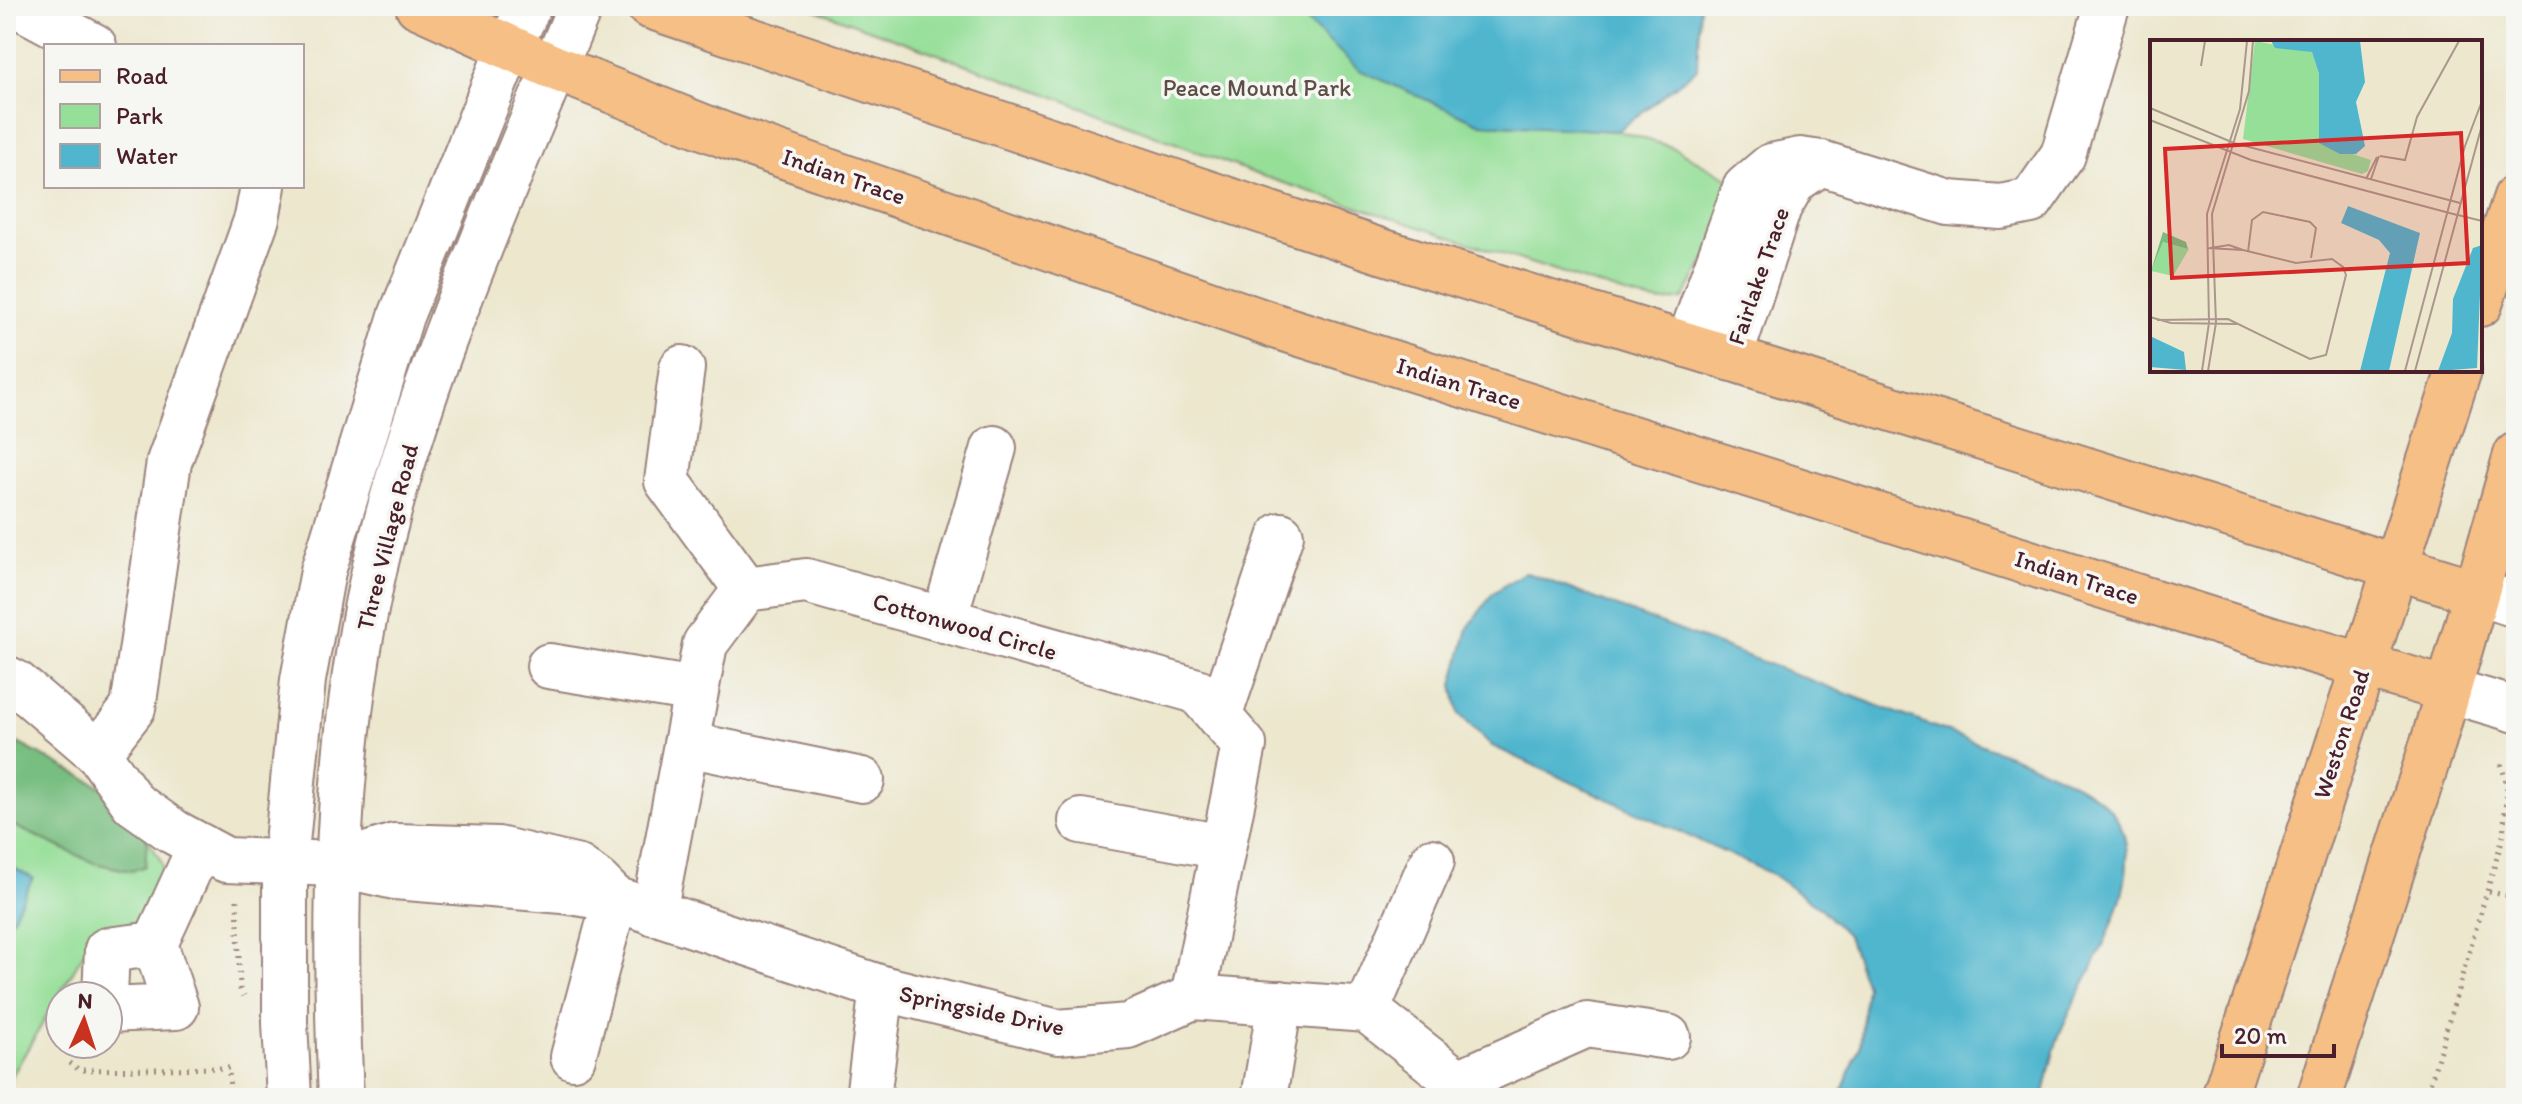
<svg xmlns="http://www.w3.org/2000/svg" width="2522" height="1104" font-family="Itim,sans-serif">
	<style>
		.green { fill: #96df99; stroke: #707f62; stroke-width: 2 }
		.forest { fill: #78be81; stroke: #616e56; stroke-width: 2 }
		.water { fill: #50b6ce; stroke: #4d6a7c; stroke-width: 2 }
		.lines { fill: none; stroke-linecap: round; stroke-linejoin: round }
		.minor-casing { stroke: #9b837c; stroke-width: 48 }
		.major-casing { stroke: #9b837c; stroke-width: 48 }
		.path { stroke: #9b837c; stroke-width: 5; stroke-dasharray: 2 6; stroke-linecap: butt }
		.minor { stroke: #fff; stroke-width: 44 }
		.major { stroke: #f5bf86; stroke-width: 44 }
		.labels { text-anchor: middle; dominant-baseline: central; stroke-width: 7; stroke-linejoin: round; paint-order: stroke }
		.park-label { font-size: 24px; fill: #5d4f46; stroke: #f6f6f2 }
		.street-label { font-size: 24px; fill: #4a1f2b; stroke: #f6f6f2 }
		.inset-road { fill: none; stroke: #ab978c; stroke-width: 2 }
		.view { fill: #d62828; fill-opacity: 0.15; stroke: #d62828; stroke-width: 4 }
		.inset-edge { fill: none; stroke: #4a1f2b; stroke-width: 4 }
	</style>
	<rect width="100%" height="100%" fill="#f6f6f2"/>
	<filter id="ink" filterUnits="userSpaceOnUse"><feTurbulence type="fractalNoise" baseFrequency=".0125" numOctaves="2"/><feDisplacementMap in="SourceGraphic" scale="16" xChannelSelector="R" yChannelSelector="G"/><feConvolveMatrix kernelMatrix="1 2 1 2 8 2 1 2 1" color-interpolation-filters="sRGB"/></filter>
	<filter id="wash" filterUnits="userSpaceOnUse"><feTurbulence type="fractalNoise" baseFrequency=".006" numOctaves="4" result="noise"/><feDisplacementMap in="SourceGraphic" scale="32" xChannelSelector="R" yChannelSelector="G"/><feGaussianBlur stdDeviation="1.8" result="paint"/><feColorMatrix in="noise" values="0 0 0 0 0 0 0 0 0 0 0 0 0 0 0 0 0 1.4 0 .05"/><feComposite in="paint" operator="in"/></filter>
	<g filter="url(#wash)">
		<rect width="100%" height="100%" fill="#ece7cd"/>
		<g class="green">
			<path d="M805,6H1305L1308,23L1481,124L1618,131L1672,147L1745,188L1683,299L1663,302L1638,298L1256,174L1037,90Z"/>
			<path d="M6,822L94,863L131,871L145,866L147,838L161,861L165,878L143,919L93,937L6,1086Z"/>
		</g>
		<path class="forest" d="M6,737L133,803L147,838L145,866L132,871L94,863L6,822Z"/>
		<g class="water">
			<path d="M1305,6H1700L1697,69L1618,131L1481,124L1359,70L1308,22Z"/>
			<path d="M1525,572L2027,762C2052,773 2088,787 2107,806C2164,866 2084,973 2060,1033C2052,1053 2048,1077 2043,1098H1839L1860,1047L1866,986L1848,936L1819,907L1772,874L1492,746L1459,714L1453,685L1468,628L1493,593Z"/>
			<path d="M6,864L33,878L6,931Z"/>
		</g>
	</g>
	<g filter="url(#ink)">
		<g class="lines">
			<g class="minor-casing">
				<g id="minor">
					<path d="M19,6L94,46"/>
					<path d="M1821,163L1949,203L2001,207L2031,201L2063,155L2107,6"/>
					<path d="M263,186L257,218L169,462L133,708L98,753L133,803L174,832L226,860L337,864L395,877L563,891L615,899L598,882L579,868L498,849L395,846L337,864"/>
					<path d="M1688,345L1745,188L1771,166L1800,160L1821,163L1794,181L1779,207L1730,358"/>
					<path d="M682,368L667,481L746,589"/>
					<path d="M2476,592L2516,605"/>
					<path d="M944,620L994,448"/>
					<path d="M549,666L696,690"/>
					<path d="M6,678L16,683L98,753"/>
					<path d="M2448,690L2516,710"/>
					<path d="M1219,717L1281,535"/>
					<path d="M686,744L862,780"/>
					<path d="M1081,821L1223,847"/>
					<path d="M654,913L705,644L746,589L806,581L1197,691L1244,745L1193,997"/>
					<path d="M105,996L107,950L155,944"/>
					<path d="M108,1010L176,1007L155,944L200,846"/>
					<path d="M1367,1010L1432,861"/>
					<path d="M573,1057L615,899L882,988L1058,1032L1128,1026L1193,997L1367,1010L1458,1082L1462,1098"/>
					<path d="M1458,1082L1587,1025L1668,1037"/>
					<path d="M289,1098L285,1023V863L303,680L323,571L401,316L509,48L529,6"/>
					<path d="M341,1098C333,925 335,750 372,580C415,384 504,191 580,6"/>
					<path d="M868,1098L882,988"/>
					<path d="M1264,1098L1280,1003"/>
				</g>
			</g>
			<g class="major-casing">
				<g id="major">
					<path d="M418,6L555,68L724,135L1275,326L2272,639L2448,690"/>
					<path d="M649,6L1381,251L1730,358L2476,592"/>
					<path d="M2480,304L2516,197"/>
					<path d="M2224,1098L2459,370"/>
					<path d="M2319,1098L2433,743L2516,455"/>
				</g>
			</g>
			<g class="path">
				<path d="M1018,10V6"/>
				<path d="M2489,892L2516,897"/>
				<path d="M237,900L240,989L244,996"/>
				<path d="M69,1063L80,1070L229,1068L230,1098"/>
				<path d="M2426,1098L2503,837L2507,786L2500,759"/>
			</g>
			<use href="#minor" class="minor"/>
			<use href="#major" class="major"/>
		</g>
	</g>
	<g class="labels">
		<g class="park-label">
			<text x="1257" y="87">Peace Mound Park</text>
		</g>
		<g class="street-label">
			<text transform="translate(844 176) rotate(19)">Indian Trace</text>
			<text transform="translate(1758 276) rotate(-71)">Fairlake Trace</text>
			<text transform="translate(1459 383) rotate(17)">Indian Trace</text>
			<text transform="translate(387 537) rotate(-76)">Three Village Road</text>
			<text transform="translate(2077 577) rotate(18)">Indian Trace</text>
			<text transform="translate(965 626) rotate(16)">Cottonwood Circle</text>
			<text transform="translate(2341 734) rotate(-72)">Weston Road</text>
			<text transform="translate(982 1010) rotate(12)">Springside Drive</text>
		</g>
	</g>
	<g transform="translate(2150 40)">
		<rect width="332" height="332" fill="#ece7cd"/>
		<path d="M105,1L162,12L169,34V103L221,120L218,131L212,134L93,99ZM13,202L39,209L23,236L1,231Z" fill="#96df99"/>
		<path d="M13,192L36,202L38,209L13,202L1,231Z" fill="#78be81"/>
		<path d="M121,1H210L215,42L206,62L215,106L206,114H190L169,103V34L162,12L125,8ZM198,166L270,193L239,331H210L240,213L229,200L191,183ZM332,205L327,328L288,331L302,293L303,259L323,208ZM0,296L34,312L36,330L0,327Z" fill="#50b6ce"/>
		<path class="inset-road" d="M51,26L55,1M0,68L84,103L310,163M0,80L101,120L307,175M230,116L255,120L267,77L309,1M216,139L227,117M221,139L229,116M308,175L332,181M57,208L93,210L79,205L60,208M98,212L102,180L113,172L160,182L166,188L161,218M0,277L21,283L87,284M7,280L78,279L160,319L176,315L196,235L193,227L182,219L146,223L93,210M52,331L59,283L57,174L90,69L97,1M58,331L66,283L62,174L99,51L103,1M255,331L315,106L332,61M265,331L332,85"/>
		<path class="view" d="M311,93L318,223L22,238L15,109Z"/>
		<rect width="332" height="332" class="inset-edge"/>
	</g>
	<rect width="2522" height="1104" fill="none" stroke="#f6f6f2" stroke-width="32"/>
	<rect x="44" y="44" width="260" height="144" fill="#f6f6f2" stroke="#b1a0a2" stroke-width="2"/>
	<rect x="60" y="70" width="40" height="12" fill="#f5bf86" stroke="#b1a0a2" stroke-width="2"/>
	<text x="116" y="84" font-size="24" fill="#4a1f2b">Road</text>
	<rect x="60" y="104" width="40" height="24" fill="#96df99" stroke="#b1a0a2" stroke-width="2"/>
	<text x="116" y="124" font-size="24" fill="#4a1f2b">Park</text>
	<rect x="60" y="144" width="40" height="24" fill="#50b6ce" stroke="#b1a0a2" stroke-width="2"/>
	<text x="116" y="164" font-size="24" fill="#4a1f2b">Water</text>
	<g transform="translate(84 1020) rotate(3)"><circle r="38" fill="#f6f6f2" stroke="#b1a0a2" stroke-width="2"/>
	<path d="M0-6L14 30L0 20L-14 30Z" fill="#c8321e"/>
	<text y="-12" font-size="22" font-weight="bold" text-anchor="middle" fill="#4a1f2b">N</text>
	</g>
	<path d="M2222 1044v12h112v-12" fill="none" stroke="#4a1f2b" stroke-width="4"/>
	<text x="2234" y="1044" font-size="24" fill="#4a1f2b" stroke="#f6f6f2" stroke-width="6" paint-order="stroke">20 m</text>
</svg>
